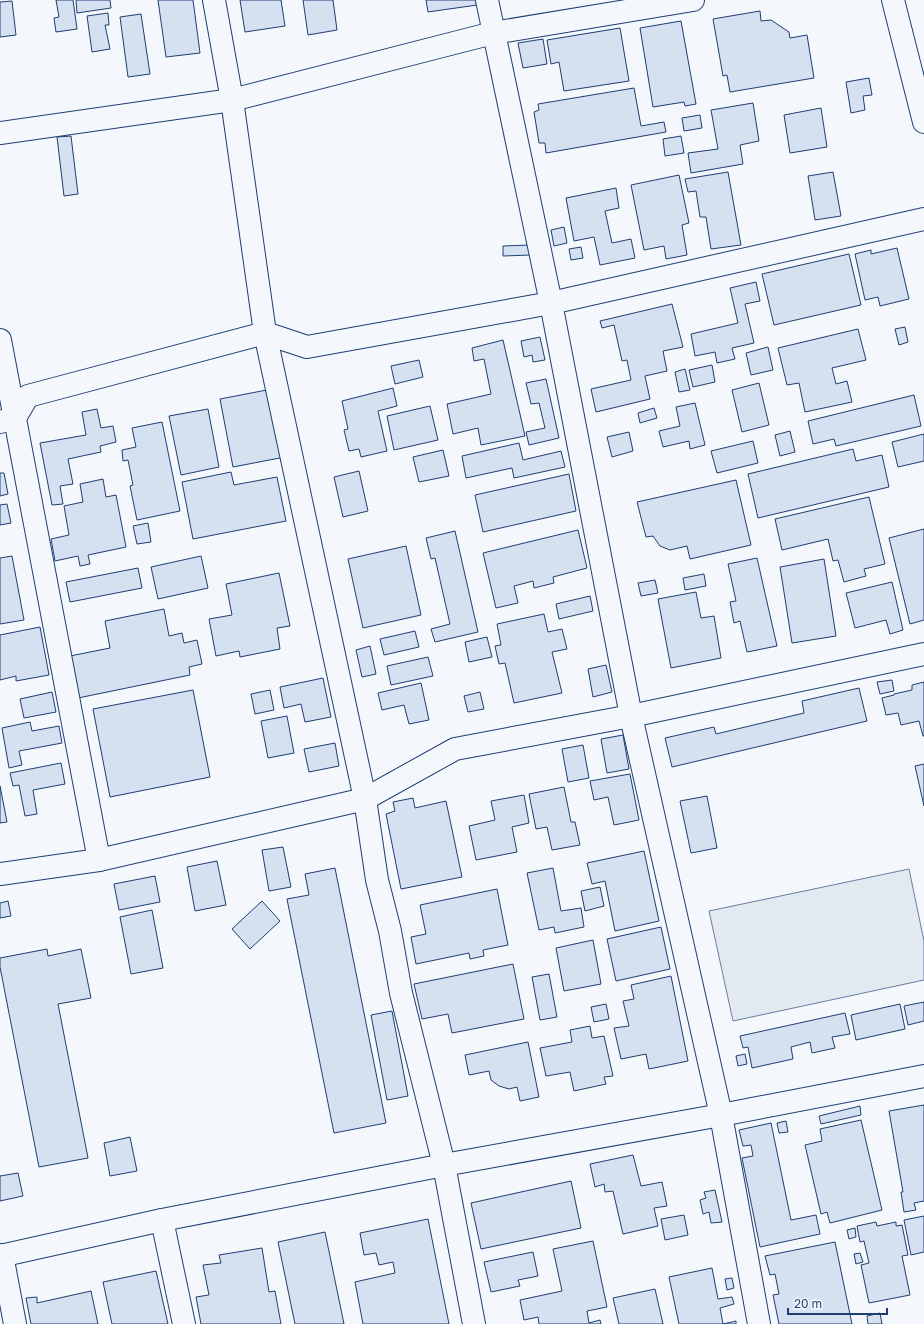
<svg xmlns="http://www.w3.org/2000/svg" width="924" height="1324" font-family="'Golos Text',sans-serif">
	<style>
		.green { fill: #e3e9f0; stroke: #687fa3 }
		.building { fill: #d5e0f0; stroke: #1d3f73 }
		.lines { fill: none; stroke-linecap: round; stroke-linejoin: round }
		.minor-casing { stroke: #1d3f73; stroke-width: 24 }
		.major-casing { stroke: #1d3f73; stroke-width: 24 }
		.minor { stroke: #f4f7fb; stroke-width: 22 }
		.major { stroke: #f4f7fb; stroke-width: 22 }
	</style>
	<rect width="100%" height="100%" fill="#f4f7fb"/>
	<path class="green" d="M909,869L924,941V980L733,1021L709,911Z"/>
	<g class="building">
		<path d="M56,0H73L77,29L56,32L54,18L59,17Z"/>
		<path d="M76,0H110L111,8L77,13Z"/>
		<path d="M158,0H193L200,53L166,57Z"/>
		<path d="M240,0H281L285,26L245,32Z"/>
		<path d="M303,0H333L337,30L308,35Z"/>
		<path d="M426,0H476L477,5L428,12Z"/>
		<path d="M12,1L16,35L0,37V2Z"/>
		<path d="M760,11L761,21L771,20L789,32L790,38L807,35L814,78L730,92L727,75L723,76L713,19Z"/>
		<path d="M108,13L109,25H105L110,49L92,52L87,16Z"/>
		<path d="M141,14L150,74L128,77L120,17Z"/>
		<path d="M681,21L696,104L685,106L684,102L653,107L640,28Z"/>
		<path d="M620,28L629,81L564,91L559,62L551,64L547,40Z"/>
		<path d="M543,39L547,64L523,68L518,43Z"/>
		<path d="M869,78L872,95L863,96L865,110L851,113L846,82Z"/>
		<path d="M634,88L641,126L664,122L666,132L546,153L545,143H539L534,112L539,110L538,104Z"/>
		<path d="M753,103L759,141L740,145L743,164L691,173L688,153L718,149L711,110Z"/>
		<path d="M821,108L827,147L790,153L784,115Z"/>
		<path d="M700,115L702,128L684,131L682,118Z"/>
		<path d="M71,136L78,194L64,196L57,137Z"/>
		<path d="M681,136L684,153L665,156L663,139Z"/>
		<path d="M728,172L741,245L711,249L706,217H700L696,191L688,192L685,179Z"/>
		<path d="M833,172L841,216L815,220L808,176Z"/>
		<path d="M679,175L689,223L682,225L687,255L666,259L664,246L644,250L631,185Z"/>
		<path d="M616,188L619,208L605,211L612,243L631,239L635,258L600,265L594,237L574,241L566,198Z"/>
		<path d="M564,227L567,243L554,246L551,230Z"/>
		<path d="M530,245L531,255L503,256V246Z"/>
		<path d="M581,247L583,258L571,260L569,249Z"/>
		<path d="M897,248L909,299L880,306L878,297L865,300L855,254L871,250V254Z"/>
		<path d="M849,254L861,305L774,325L762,274Z"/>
		<path d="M756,282L760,301L745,304L754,343L732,348L735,359L717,363L715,352L695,356L691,334L738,323L730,288Z"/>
		<path d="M672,304L683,347L663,351L667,371L645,376L650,399L596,412L591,389L631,380L627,360L622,361L614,325L602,328L600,321Z"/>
		<path d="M905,327L908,342L899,345L895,329Z"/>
		<path d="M858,329L866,360L832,368L836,384L847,381L852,402L805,412L799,383L787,385L778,348Z"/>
		<path d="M540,337L545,360L533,362L532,355L524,357L521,341Z"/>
		<path d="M503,340L525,436L481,445L478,428L453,434L447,404L491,394L484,359L474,361L472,348Z"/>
		<path d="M768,347L773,370L751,375L746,353Z"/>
		<path d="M419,360L423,377L395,384L391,366Z"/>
		<path d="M712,365L715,382L693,387L689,370Z"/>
		<path d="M685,369L690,390L679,392L675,372Z"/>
		<path d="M546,379L559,438L529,445L526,432L545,428L539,403L531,404L526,383Z"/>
		<path d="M759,383L769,425L742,432L732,390Z"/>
		<path d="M393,388L397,406L378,411L387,451L361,457L359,449L349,451L344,430L348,429L342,401Z"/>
		<path d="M272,389L285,457L233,467L220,399Z"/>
		<path d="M914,395L921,426L836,446L834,439L813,444L808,421Z"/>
		<path d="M695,403L705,445L690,449L689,441L663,447L659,431L680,426L676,407Z"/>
		<path d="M430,406L438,440L394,450L387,416Z"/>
		<path d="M654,408L657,418L640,423L638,413Z"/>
		<path d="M97,409L101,428L113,426L116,442L100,446L101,452L68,459L73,484L60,486L63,504L52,505L40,443L86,435L82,412Z"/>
		<path d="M208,409L219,467L181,475L169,416Z"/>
		<path d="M162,422L180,511L137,520L130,486L133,485L128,460L123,461L122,450L136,447L132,428Z"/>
		<path d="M790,431L795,452L780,456L775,435Z"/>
		<path d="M629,432L633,451L612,457L607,437Z"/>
		<path d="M924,434V461L898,467L892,442Z"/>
		<path d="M753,441L758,463L717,473L711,451Z"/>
		<path d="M519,443L523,460L561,451L565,467L514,478L512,468L466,478L462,456Z"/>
		<path d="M853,449L856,461L882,455L889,487L758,518L748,474Z"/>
		<path d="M443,450L449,476L419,482L413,457Z"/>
		<path d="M359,471L368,511L343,517L334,477Z"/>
		<path d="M231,472L234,485L277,477L286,521L193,539L182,482Z"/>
		<path d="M0,473H4L8,494L0,496Z"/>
		<path d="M569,474L576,511L483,532L475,495Z"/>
		<path d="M103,479L106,497L116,495L126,547L88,555L90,564L80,566L78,556L55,561L51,539L69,535L64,506L83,502L80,484Z"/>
		<path d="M736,480L751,545L690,559L687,546L670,550L660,546L653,536L646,537L637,502Z"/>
		<path d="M869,497L885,564L864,569L866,576L844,582L838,560L833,561L828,539L782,550L775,519Z"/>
		<path d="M7,504L11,523L0,525V505Z"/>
		<path d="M148,523L151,542L137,544L133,526Z"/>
		<path d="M924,529V620L910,624L889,538Z"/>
		<path d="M578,530L587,568L553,577L554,583L534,588L533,581L514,586L518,603L496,608L483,553Z"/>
		<path d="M455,531L478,632L435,642L431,629L450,624L435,558L431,559L426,538Z"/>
		<path d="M406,546L421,615L363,628L348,559Z"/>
		<path d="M12,556L24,620L0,624V558Z"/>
		<path d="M201,556L208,588L158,599L151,567Z"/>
		<path d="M757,558L777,646L747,652L740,621L734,623L730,602L736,601L728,564Z"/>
		<path d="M824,559L836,636L792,643L780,567Z"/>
		<path d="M138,568L142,588L70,602L66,582Z"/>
		<path d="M279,573L290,626L277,628L280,649L240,657L239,651L216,656L209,619L232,615L226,584Z"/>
		<path d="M704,574L706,586L685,590L683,578Z"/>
		<path d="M655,580L658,593L641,596L638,583Z"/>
		<path d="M892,582L903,630L890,634L886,620L855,628L846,593Z"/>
		<path d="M696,592L701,618L714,616L721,658L671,668L658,599Z"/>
		<path d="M590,596L593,611L559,619L556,604Z"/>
		<path d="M164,609L169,636L182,633L184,643L197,640L202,664L189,667L190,675L78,698L70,656L110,648L105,621Z"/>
		<path d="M544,614L548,632L562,629L567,649L552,652L562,693L514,703L505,663L499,664L495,646L501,645L497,624Z"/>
		<path d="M40,627L49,675L16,681V676L0,680V635Z"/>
		<path d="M415,631L419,647L384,655L380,639Z"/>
		<path d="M487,637L492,657L469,662L465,642Z"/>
		<path d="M370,646L376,674L362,677L356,650Z"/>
		<path d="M428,657L433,676L391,685L387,666Z"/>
		<path d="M606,665L612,692L593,697L588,669Z"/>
		<path d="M323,678L331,717L305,722L301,704L284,708L280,687Z"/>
		<path d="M892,680L894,691L880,694L877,682Z"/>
		<path d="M924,682V736H923L919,721L901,725L898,713L886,715L882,698L894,695V694L912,690V685Z"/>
		<path d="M421,683L429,720L409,724L404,705L382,710L378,693Z"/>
		<path d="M859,688L867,721L672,767L665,738L714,727L716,734L804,713L802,701Z"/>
		<path d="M193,690L210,777L110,797L93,709Z"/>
		<path d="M270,690L274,710L255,714L251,694Z"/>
		<path d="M52,692L56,712L24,718L20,699Z"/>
		<path d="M480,692L484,709L468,712L464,696Z"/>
		<path d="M287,716L294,753L268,758L261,721Z"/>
		<path d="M30,722L32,731L59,726L62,743L19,751L22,765L9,768L2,728Z"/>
		<path d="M623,735L629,769L607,773L601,739Z"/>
		<path d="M335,743L339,766L309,772L304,749Z"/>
		<path d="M583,745L589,778L568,782L562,749Z"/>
		<path d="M61,763L65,784L33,790L37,814L25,816L19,785L13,786L10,773Z"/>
		<path d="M924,764V806L915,766Z"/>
		<path d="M630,774L639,820L614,825L608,797L594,800L590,781Z"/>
		<path d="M0,786L7,822L0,823Z"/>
		<path d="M564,787L571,822H575L580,845L552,850L547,827L536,829L529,794Z"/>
		<path d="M524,795L529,823L512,827L517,852L476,860L469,826L495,820L491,801Z"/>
		<path d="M707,796L717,848L691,853L680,801Z"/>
		<path d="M413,798L415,808L446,801L462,877L401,889L386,814L395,811L393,802Z"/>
		<path d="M283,847L291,887L269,891L262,850Z"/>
		<path d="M644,851L659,921L615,931L605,881L592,884L587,863Z"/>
		<path d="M217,861L226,905L195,911L187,867Z"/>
		<path d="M335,868L386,1123L334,1133L287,899L309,895L305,874Z"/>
		<path d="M553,868L561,911L581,908L584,927L555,933L554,927L539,930L527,873Z"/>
		<path d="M155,876L160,902L119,910L114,884Z"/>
		<path d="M600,887L604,906L585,911L581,891Z"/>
		<path d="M497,889L508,945L483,950L484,956L470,959L469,953L416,964L411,937L426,934L420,905Z"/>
		<path d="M8,901L11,916L0,918V903Z"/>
		<path d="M262,901L280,921L250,949L232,929Z"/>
		<path d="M152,910L163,968L131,974L120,917Z"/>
		<path d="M661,927L670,969L616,981L607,939Z"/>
		<path d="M593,940L601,984L564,991L556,948Z"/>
		<path d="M47,949L48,956L81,949L91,998L58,1004L88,1158L39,1167L0,967V958Z"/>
		<path d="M513,964L524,1019L452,1033L448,1014L422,1019L414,984Z"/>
		<path d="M549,974L557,1017L540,1020L532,977Z"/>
		<path d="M671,976L688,1061L649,1069L646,1054L621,1059L614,1028L629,1026L623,1001L634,999L631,985Z"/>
		<path d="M924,1002V1021L908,1025L904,1006Z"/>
		<path d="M606,1004L609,1019L594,1022L591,1007Z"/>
		<path d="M900,1004L905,1029L856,1040L851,1015Z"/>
		<path d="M392,1011L408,1096L387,1100L371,1015Z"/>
		<path d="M845,1013L850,1034L832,1037L835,1048L812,1053L810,1042L791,1047L793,1059L752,1068L748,1047L743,1048L740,1036Z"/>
		<path d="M590,1026L592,1038L604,1036L613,1076L604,1077L606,1084L574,1091L570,1072L546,1076L540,1048L572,1042L570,1030Z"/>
		<path d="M528,1042L539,1097L520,1101L517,1087L509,1089L499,1086L491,1080L489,1071L469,1075L465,1055Z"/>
		<path d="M745,1054L747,1064L738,1066L736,1056Z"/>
		<path d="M924,1105V1201L914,1203L916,1210L904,1212L901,1192H903L889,1111Z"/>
		<path d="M860,1106L861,1115L821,1124L819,1116Z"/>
		<path d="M861,1120L882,1210L830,1223L827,1212L821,1214L805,1145L822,1141L820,1129Z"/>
		<path d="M786,1121L788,1132L779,1133L777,1123Z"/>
		<path d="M771,1123L791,1220L816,1215L820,1234L760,1247L742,1158L753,1156L751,1145L743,1146L739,1130Z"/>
		<path d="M130,1137L137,1171L110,1176L104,1143Z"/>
		<path d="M633,1155L641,1186L662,1182L667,1206L654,1208L658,1226L623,1234L613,1191L605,1192L604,1184L595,1187L590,1164Z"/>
		<path d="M18,1173L23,1196L0,1201V1176Z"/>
		<path d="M571,1181L581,1228L481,1249L471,1203Z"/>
		<path d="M715,1190L722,1222L711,1223L709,1212L703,1214L700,1200L706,1198L704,1192Z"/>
		<path d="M684,1215L688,1235L665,1240L661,1219Z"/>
		<path d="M924,1216V1252L911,1255L904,1220Z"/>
		<path d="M428,1219L449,1324H363L355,1282L395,1273L393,1262L379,1265L376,1253L364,1255L360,1233Z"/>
		<path d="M876,1222L877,1226L896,1222V1226L902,1225L908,1255L902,1256L910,1295L869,1303L861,1265L869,1263L864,1241L860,1242L857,1226Z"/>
		<path d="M855,1228L856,1237L849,1239L847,1230Z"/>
		<path d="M325,1232L344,1324H295L278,1242Z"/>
		<path d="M593,1241L607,1307L587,1311L589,1323L600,1320L601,1324H539L538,1317L524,1320L520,1300L562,1291L553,1249Z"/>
		<path d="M835,1242L852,1324H779L773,1295L779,1294L775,1274L770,1275L765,1256Z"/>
		<path d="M262,1248L269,1292L275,1291L281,1324H201L196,1297L209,1295L203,1265L221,1263L219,1255Z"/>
		<path d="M533,1252L538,1276L518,1280L520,1286L491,1292L484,1262Z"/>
		<path d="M860,1253L863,1262L856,1264L854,1254Z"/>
		<path d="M712,1268L718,1299L732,1297L734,1304L720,1308L723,1324L736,1321V1324H679L669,1277Z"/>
		<path d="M156,1271L168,1324H112L103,1282Z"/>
		<path d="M732,1278L734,1288L727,1290L725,1279Z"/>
		<path d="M655,1289L663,1324H619L613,1298Z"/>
		<path d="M91,1291L98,1324H31L26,1298L37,1297V1303Z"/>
		<path d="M880,1313L882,1324H868L867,1316Z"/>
	</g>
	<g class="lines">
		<g class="minor-casing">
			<g id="minor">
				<path d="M214,0L232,100L265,333L365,799L377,880L390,931L401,993L444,1165L474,1324"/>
				<path d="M487,0L551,303L631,716L721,1115L759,1324"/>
				<path d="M893,0L924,122"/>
				<path d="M0,133L232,100L493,33L693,0"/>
				<path d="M0,340L99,860"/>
				<path d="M0,422L15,418L28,396L265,333L307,347L551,303L924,219"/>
				<path d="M0,874L99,860L365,799L455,749L631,716L924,654"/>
				<path d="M162,1220L184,1324"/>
				<path d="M2,1255L15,1324"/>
			</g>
		</g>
		<g class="major-casing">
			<path id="major" d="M0,1256L162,1220L444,1165L721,1115L924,1076"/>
		</g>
		<use href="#minor" class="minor"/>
		<use href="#major" class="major"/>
	</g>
	<path d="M788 1308v6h99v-6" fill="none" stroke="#1d3f73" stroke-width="2"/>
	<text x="794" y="1308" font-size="12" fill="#1d3f73" stroke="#f4f7fb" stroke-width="3" paint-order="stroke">20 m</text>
</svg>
